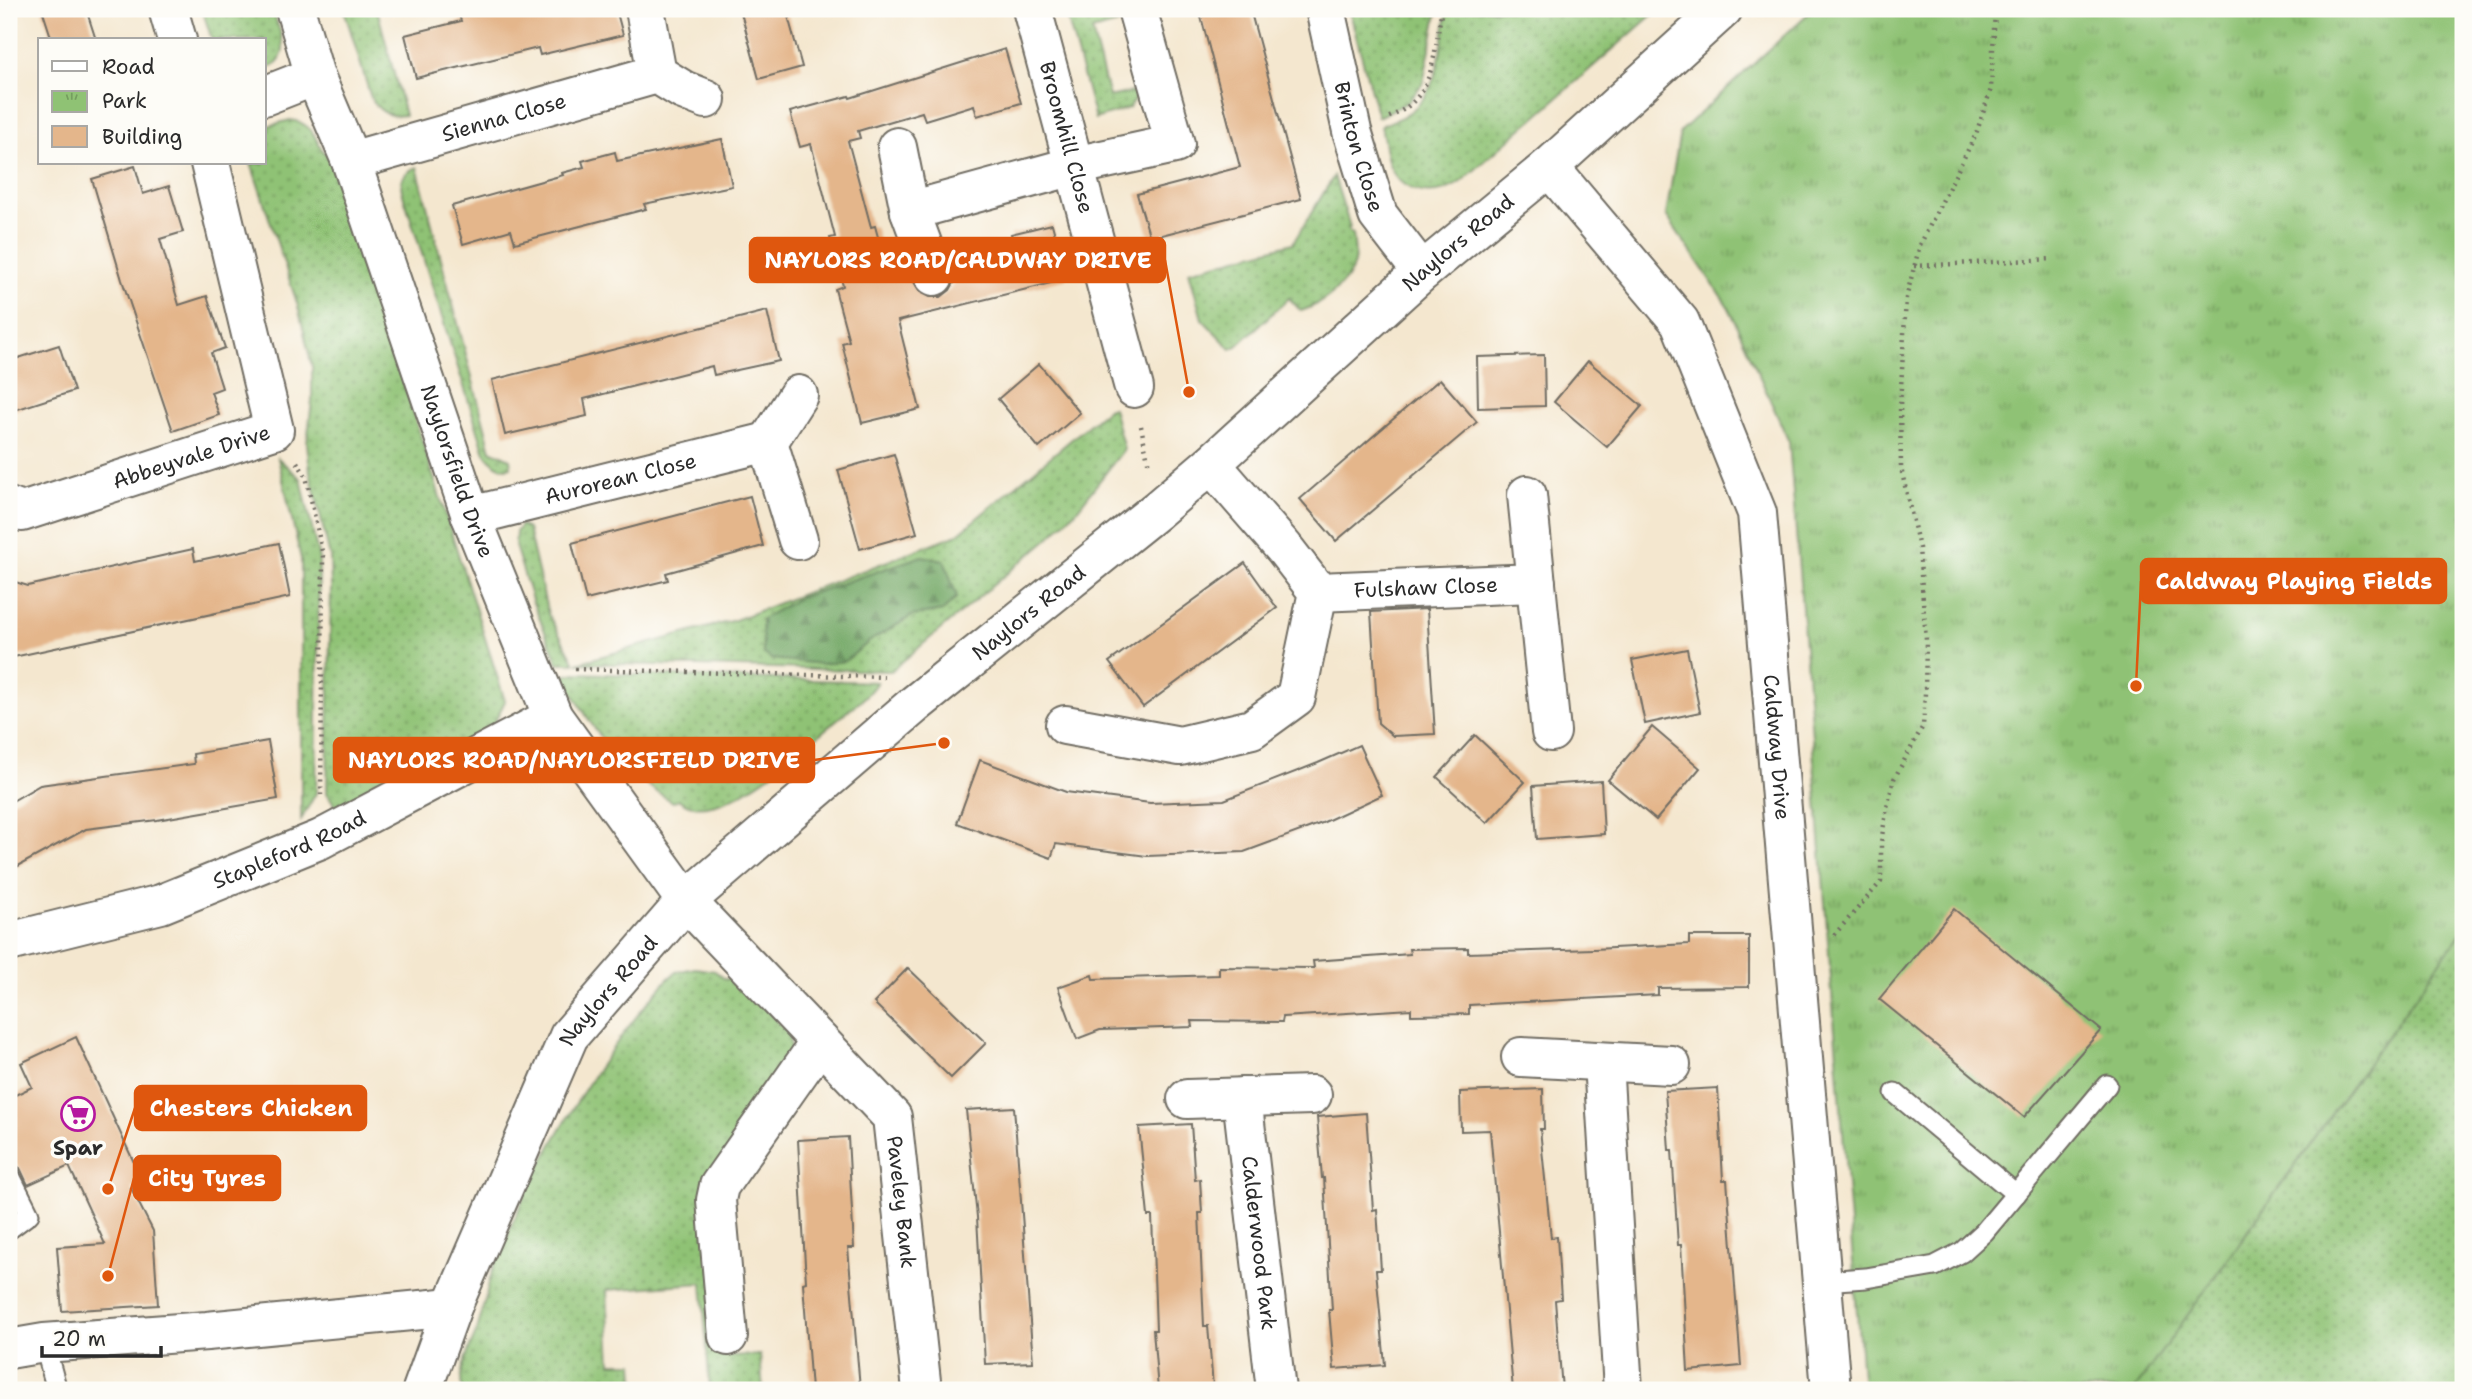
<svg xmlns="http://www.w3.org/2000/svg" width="2472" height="1399" font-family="'Shantell Sans',sans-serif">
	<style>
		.grass { fill: url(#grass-dots); stroke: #5d7650; stroke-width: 2 }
		.forest { fill: url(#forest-firs); stroke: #4f6a48; stroke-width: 2 }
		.park { fill: url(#park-tufts); stroke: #5d7650; stroke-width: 2 }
		.building { fill: #e4b68b }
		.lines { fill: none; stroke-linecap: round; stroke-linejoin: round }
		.lane-casing { stroke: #716d64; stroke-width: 23 }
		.street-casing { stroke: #716d64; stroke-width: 42 }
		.secondary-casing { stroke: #716d64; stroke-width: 42 }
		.path { stroke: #716d64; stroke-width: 4.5; stroke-dasharray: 2 5; stroke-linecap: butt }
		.lane { stroke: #fff; stroke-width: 19 }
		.street { stroke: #fff; stroke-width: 38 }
		.secondary { stroke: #fff; stroke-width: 38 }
		.labels { text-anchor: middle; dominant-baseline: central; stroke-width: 7; stroke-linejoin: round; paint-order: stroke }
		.street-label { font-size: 21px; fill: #2b2b2b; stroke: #fdfcf7 }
		.poi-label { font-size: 21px; font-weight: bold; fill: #2b2b2b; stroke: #fdfcf7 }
		.leader { fill: none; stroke: #df570e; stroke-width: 2.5 }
		.callout-dot { fill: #df570e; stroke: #fdfcf7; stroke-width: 2.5 }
		.callout { fill: #df570e; stroke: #df570e; stroke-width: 2.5 }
		.callout-label { font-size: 23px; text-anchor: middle; font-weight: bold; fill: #fff }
	</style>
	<defs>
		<pattern id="grass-dots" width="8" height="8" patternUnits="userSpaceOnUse" patternTransform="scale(1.75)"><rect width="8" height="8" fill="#8fc274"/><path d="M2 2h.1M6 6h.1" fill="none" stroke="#759e5f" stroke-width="1.8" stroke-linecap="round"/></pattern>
		<pattern id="forest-firs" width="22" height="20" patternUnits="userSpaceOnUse" patternTransform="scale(1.75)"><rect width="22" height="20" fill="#73a866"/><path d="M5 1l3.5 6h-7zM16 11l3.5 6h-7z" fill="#5f8954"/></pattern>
		<pattern id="park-tufts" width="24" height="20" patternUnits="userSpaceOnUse" patternTransform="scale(1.75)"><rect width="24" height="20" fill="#8fc274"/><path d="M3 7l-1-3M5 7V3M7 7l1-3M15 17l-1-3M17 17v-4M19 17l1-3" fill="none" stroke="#759e5f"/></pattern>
	</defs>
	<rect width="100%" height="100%" fill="#fdfcf7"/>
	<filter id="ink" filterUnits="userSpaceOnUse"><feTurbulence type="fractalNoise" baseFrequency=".0143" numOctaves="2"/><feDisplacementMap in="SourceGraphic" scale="14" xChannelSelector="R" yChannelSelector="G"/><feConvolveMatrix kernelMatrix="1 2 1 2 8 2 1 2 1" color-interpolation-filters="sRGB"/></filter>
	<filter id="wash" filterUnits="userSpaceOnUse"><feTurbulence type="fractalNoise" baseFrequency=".00686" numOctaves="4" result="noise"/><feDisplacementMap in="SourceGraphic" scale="28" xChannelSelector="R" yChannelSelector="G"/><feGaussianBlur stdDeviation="1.57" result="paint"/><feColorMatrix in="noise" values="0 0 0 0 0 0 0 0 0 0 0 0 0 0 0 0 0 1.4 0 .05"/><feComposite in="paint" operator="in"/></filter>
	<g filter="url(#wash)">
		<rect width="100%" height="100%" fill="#f4e7cf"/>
		<g class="grass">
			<path d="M202,9H272C280,32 296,59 264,70V40H212Z"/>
			<path d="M344,9H377L405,115C390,118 378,111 371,98Z"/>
			<path d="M1065,9H1113L1118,24L1092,31L1109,97L1137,91L1138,94L1129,108L1095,119Z"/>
			<path d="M1349,9H1438L1423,83L1408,102L1378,117Z"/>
			<path d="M1448,9H1659L1462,181C1436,200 1401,196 1389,164C1385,152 1384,138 1381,126C1391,121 1403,118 1411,111C1441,89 1441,42 1448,9Z"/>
			<path d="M290,120C310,122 315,136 323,152L331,155L505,701L492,728L344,820L327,793L331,587L330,557L310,472L307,443L312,400V367L298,306L251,163H264V127Z"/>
			<path d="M417,167L491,450L510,459L511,467C499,471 492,462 485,453L402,191C399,179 406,171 417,167Z"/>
			<path d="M1334,176L1350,227L1348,231L1353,234C1354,244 1356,253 1354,263C1349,284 1321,305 1301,311L1289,298L1237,346L1231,349L1202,319L1189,271L1293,243Z"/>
			<path d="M1109,408H1113L1124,449L1076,511L1048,539L891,671L577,663L735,620L958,534Z"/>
			<path d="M278,458L301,479L319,559L316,793L301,820V559Z"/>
			<path d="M521,525L528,529L548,614L575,663H558L533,603L515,546L516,532Z"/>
			<path d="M575,673L877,682C868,697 848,710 834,722C805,747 716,832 678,799L673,802C616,769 595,732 563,676Z"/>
			<path d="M2463,930V1390H2134Z"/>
			<path d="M695,968L715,971L726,980L733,974L789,1034L791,1053L713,1220L724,1356L760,1355L763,1390H710L702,1283L607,1290L611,1363H634L635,1377L645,1390H464C454,1377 472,1344 477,1330C484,1308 488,1279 497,1258C509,1233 519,1206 532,1181C570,1108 614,1039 669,978L676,972Z"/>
		</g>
		<path class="forest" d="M922,556L944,560L957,597L943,611L912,616L870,641L845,661L822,664L771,659L763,653L762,619L799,598Z"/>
		<path class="park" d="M1813,9H2463V930L2134,1390H1863L1789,442L1729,308L1666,215L1680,132Z"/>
		<g id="blocks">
			<g class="building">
				<path d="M42,9H86L96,40H52Z"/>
				<path d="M457,9H616L623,35L540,55L538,48L416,78L405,35L461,21Z"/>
				<path d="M740,9H786L802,67L759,79Z"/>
				<path d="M1199,9H1250L1301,199L1150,238L1137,194L1240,167Z"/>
				<path d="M1005,49L1021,103L977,116L974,105L925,120L922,112L858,131L860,138L848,141L871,227L875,226L888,274L895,272L897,281L911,277L920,292L930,297H941L950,290L956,279L954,267L965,264L964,258L1014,246L1011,234L1052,224L1067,279L898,321L920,409L862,423L842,343L849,341L835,289L843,286L830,238L835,237L811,144L800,147L790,112L849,96L850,98Z"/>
				<path d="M722,139L732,186L644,204L646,209L515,243L511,230L463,244L452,206L563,175L562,173L584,167L582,161L615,152L617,161Z"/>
				<path d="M135,166L143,194L169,186L183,232L160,239L179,305L207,296L225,348L211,353L222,388L211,392L219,415L173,431L122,280L92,179Z"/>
				<path d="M767,311L779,361L714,375L712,366L584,399L587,416L505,435L492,380Z"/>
				<path d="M59,345L74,391L9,412V361Z"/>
				<path d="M1544,355L1545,406L1478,408L1477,357Z"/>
				<path d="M1588,361L1642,406L1607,447L1554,402Z"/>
				<path d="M1039,364L1080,413L1039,448L998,399Z"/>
				<path d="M1440,379L1477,422L1336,541L1300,499Z"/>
				<path d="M894,454L917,533L860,549L838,470Z"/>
				<path d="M750,496L763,546L666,573L668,580L586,600L572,543Z"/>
				<path d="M279,543L290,597L9,658V580L28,586L193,549L195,561Z"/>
				<path d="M1245,563L1277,608L1143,707L1109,662Z"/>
				<path d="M1427,609L1435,734L1393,736L1378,723L1371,612Z"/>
				<path d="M1687,649L1700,712L1645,724L1632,660Z"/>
				<path d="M1652,727L1700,768L1656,820L1608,780Z"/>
				<path d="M1475,735L1525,782L1487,823L1437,777Z"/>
				<path d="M268,741L278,799L157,820L86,829L9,871V803L40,785L194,764L193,754Z"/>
				<path d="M1359,745L1382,795L1322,823L1244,852L1147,856L1056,844L1051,858L957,823L980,760L1066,792L1150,803L1224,800L1318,763Z"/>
				<path d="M1601,781L1604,834L1537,839L1533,786Z"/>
				<path d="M1954,909L2101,1030L2024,1117L1879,999Z"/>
				<path d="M1689,936H1749V987L1658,988V995L1469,1005V1014L1411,1015V1009L1283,1017L1282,1022L1192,1021L1193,1027L1100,1030L1077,1039L1058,987L1092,975L1093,979L1219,975V967L1314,968L1313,961L1410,954L1409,949L1468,948V953L1594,949L1689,944Z"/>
				<path d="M908,968L986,1043L951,1078L874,1003Z"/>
				<path d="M76,1037L143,1182L131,1188L153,1231L158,1305L62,1311L57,1247L105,1244L69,1166L28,1185L20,1168L9,1162V1098L32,1087L21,1063Z"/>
				<path d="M1718,1088L1723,1180H1727L1741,1366L1688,1371L1681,1245H1678L1672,1150H1669L1665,1091Z"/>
				<path d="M1543,1089L1544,1129H1540L1551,1238L1557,1237L1561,1299L1555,1300L1562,1390H1513L1490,1130L1461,1131L1460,1092Z"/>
				<path d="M1014,1107L1033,1362L985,1364L977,1217L966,1110Z"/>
				<path d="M1366,1113L1373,1210L1377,1209L1381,1270H1376L1385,1365L1334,1369L1329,1310H1332L1324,1178H1322L1317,1117Z"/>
				<path d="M1191,1124L1195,1180L1200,1179L1202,1213H1199L1204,1326H1208L1213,1387L1158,1390L1153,1330H1156L1152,1216H1148L1139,1127Z"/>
				<path d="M848,1137L854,1248H848L860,1388L811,1390L803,1283L806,1282L798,1140Z"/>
			</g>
		</g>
	</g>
	<g filter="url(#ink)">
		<use href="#blocks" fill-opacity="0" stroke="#716d64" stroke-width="2"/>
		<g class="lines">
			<g class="lane-casing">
				<g id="lane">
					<path d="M1895,1093L2016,1194"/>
					<path d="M9,1174L29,1214L9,1229"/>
					<path d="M1822,1281L1866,1278L1935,1266L1962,1252L1984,1232L2107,1085"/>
					<path d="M44,1343L57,1390"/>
				</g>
			</g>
			<g class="street-casing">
				<g id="street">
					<path d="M168,9L177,40"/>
					<path id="s1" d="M295,9L315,76L351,161L471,516L553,717L686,901L892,1117L922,1390"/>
					<path d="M645,9L657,74L683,90L706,99"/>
					<path id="s2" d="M1032,9L1134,388"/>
					<path id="s3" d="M1325,9L1352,131L1378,215L1422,272"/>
					<path d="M264,96L315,76"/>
					<path d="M897,147L910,211L934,276"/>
					<path id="s4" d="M351,161L657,74"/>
					<path d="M910,211L1074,166L1175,144L1137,9"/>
					<path d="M798,395L768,442L798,540"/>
					<path d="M1527,495L1551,732"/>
					<path id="s5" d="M9,507L22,512L274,430L210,163"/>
					<path id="s6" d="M471,516L768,442"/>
					<path id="s7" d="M1318,592L1536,583"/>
					<path d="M1065,725L1180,746L1252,729L1296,697L1318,592L1284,548L1211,464"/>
					<path id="s8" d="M9,942L161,904L321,839L553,717"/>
					<path d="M1521,1057L1671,1065"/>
					<path d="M1603,1062L1623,1390"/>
					<path id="s9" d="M1242,1097L1276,1390"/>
					<path d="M1187,1099L1312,1095"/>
					<path d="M728,1336L716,1200L719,1186L820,1042"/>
					<path d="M9,1349L44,1343L207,1331L452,1307"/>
				</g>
			</g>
			<g class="secondary-casing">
				<g id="secondary">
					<path id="s10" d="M1549,167L1680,322L1757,513L1831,1390"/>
					<path id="s11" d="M422,1390L452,1307L569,1036L686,901L914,705L1157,510L1211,464L1422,272L1549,167L1723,9"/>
				</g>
			</g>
			<g class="path">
				<path d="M1389,117C1437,98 1433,53 1442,9"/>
				<path d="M1914,266L2053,259"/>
				<path d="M1141,426L1149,466"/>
				<path d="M297,462L306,476L323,556L321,795"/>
				<path d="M575,669L884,677"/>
				<path d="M1834,935L1881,882V842L1887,807L1894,779L1923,726L1925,693L1926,640L1919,548L1901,468L1900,406L1906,298L1920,245L1976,134L1991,89L1995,9"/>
			</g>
			<use href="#lane" class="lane"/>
			<use href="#street" class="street"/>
			<use href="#secondary" class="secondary"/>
		</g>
	</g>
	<defs>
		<g id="supermarket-ring" transform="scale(1.75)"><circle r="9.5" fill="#fdfcf7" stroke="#b5179e" stroke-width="1.5"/><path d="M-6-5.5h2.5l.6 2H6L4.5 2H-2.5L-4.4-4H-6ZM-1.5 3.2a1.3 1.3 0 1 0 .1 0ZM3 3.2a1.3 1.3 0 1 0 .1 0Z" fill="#b5179e"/></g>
	</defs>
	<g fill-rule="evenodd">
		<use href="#supermarket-ring" x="78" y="1114"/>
	</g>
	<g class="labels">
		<g class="street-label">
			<text stroke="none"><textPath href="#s4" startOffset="159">Sienna Close</textPath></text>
			<text stroke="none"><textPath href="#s2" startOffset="133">Broomhill Close</textPath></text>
			<text stroke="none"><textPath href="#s3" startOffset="142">Brinton Close</textPath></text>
			<text stroke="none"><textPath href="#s11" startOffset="1577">Naylors Road</textPath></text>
			<text stroke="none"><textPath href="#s5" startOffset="192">Abbeyvale Drive</textPath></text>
			<text stroke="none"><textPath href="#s1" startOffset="490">Naylorsfield Drive</textPath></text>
			<text stroke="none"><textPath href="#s6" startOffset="154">Aurorean Close</textPath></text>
			<text stroke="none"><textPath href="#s7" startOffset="108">Fulshaw Close</textPath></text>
			<text stroke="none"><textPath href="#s11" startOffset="1010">Naylors Road</textPath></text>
			<text stroke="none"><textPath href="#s10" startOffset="644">Caldway Drive</textPath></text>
			<text stroke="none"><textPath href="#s8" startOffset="296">Stapleford Road</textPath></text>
			<text stroke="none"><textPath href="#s11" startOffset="443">Naylors Road</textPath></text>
			<text stroke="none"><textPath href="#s1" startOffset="1365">Paveley Bank</textPath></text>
			<text stroke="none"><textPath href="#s9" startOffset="147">Calderwood Park</textPath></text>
		</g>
		<g class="poi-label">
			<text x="78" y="1148">Spar</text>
		</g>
	</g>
	<path class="leader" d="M1189 392L1165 260M2136 686L2141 581M944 743L814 760M108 1189L135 1108M108 1276L134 1178"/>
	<g class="callout-dot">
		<circle cx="1189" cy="392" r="7"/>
		<circle cx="2136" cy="686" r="7"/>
		<circle cx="944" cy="743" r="7"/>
		<circle cx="108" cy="1189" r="7"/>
		<circle cx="108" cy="1276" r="7"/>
	</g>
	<g class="callout">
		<rect x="750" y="238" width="415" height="44" rx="7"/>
		<rect x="2141" y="559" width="305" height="44" rx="7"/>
		<rect x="334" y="738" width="480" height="44" rx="7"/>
		<rect x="135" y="1086" width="231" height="44" rx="7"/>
		<rect x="134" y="1156" width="146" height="44" rx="7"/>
	</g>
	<g class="callout-label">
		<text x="958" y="268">NAYLORS ROAD/CALDWAY DRIVE</text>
		<text x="2294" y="589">Caldway Playing Fields</text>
		<text x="574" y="768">NAYLORS ROAD/NAYLORSFIELD DRIVE</text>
		<text x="251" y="1116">Chesters Chicken</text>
		<text x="207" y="1186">City Tyres</text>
	</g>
	<rect width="2472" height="1399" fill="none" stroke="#fdfcf7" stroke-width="35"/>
	<rect x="38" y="38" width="228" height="126" fill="#fdfcf7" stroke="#a9a8a5" stroke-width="2"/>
	<rect x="52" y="61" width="35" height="10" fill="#ffffff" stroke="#a9a8a5" stroke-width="2"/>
	<text x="102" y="74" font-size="21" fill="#2b2b2b">Road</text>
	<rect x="52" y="91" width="35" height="21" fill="url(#park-tufts)" stroke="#a9a8a5" stroke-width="2"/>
	<text x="102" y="108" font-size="21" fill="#2b2b2b">Park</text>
	<rect x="52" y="126" width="35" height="21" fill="#e4b68b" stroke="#a9a8a5" stroke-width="2"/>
	<text x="102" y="144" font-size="21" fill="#2b2b2b">Building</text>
	<path d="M42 1346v10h119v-10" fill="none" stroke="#2b2b2b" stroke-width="3.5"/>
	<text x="52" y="1346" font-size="21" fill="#2b2b2b" stroke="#fdfcf7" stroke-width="5" paint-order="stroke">20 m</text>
</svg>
